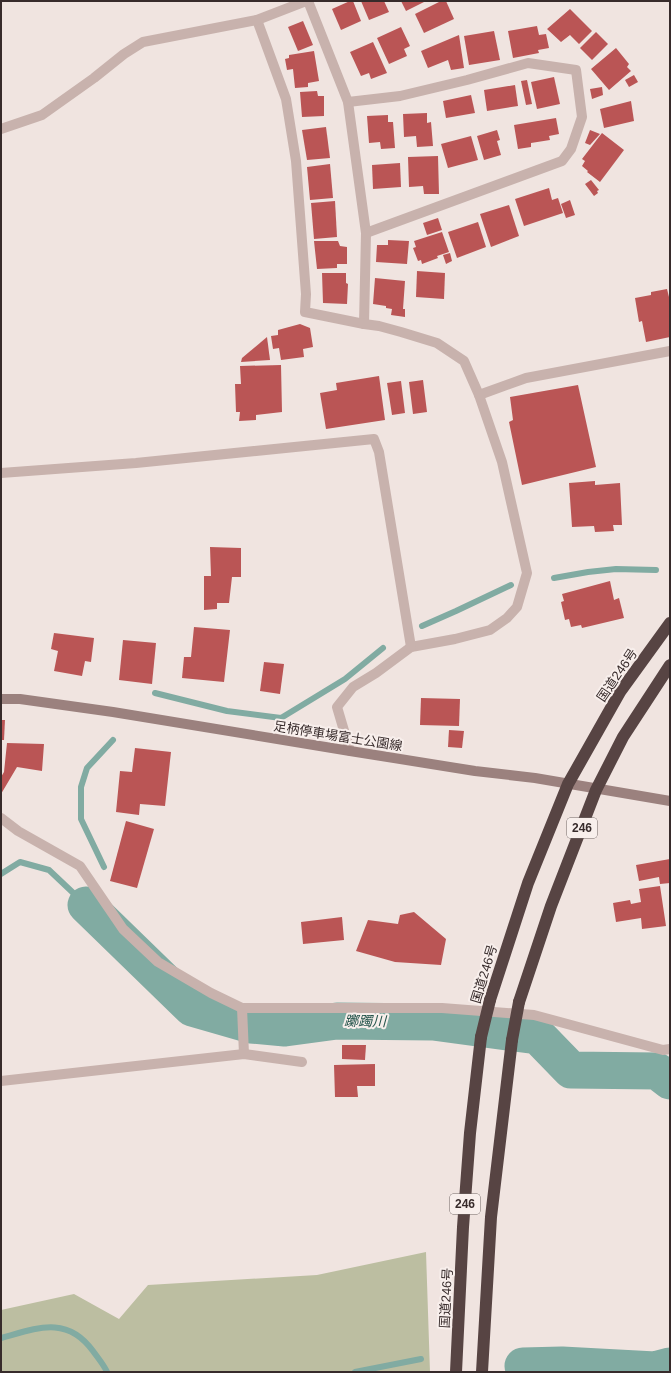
<svg xmlns="http://www.w3.org/2000/svg" width="671" height="1373" font-family="Helvetica,'Noto Sans JP',sans-serif">
	<style>
		.green { fill: #bcbea1 }
		.lines { fill: none; stroke-linecap: round; stroke-linejoin: round }
		.stream { stroke: #81aba2; stroke-width: 6 }
		.river { stroke: #81aba2; stroke-width: 37 }
		.building { fill: #ba5555 }
		.street { stroke: #c8b2ad; stroke-width: 10 }
		.secondary { stroke: #9b817e; stroke-width: 10 }
		.highway { stroke: #574443; stroke-width: 12 }
		.highway-bridge { stroke: #574443; stroke-width: 12 }
		.labels { text-anchor: middle; dominant-baseline: central; stroke-width: 4; stroke-linejoin: round; paint-order: stroke }
		.shield { fill: #f8efec; stroke: #716665; stroke-width: 1 }
		.shield-label { font-size: 12px; font-weight: bold; fill: #372b2b }
		.street-label { font-size: 13px; fill: #372b2b; stroke: #f8efec }
		.water-label { font-size: 14px; font-style: italic; fill: #24544b; stroke: #f8efec }
	</style>
	<rect width="100%" height="100%" fill="#f0e4e0"/>
	<path class="green" d="M426,1252L430,1372H1V1310L74,1294L119,1319L148,1285L317,1275Z"/>
	<g class="lines">
		<g class="stream">
			<path d="M554,578L588,572L616,569L656,570"/>
			<path d="M422,626L456,611L511,585"/>
			<path d="M155,693L227,711L281,718L345,679L383,648"/>
			<path d="M104,867L81,819V787L87,768L113,740"/>
			<path d="M1,874L20,862L49,870L86,905"/>
			<path d="M1,1338C37,1328 67,1315 93,1351C98,1358 104,1365 107,1372"/>
			<path d="M355,1372L421,1359"/>
		</g>
		<g class="river">
			<path d="M86,905L192,1008L251,1025L285,1028L337,1021L433,1022L538,1036L571,1070L657,1071L670,1081"/>
			<path d="M523,1366L562,1365L655,1370L670,1366"/>
		</g>
	</g>
	<g class="building">
		<path d="M350,1H353L361,21L341,30L332,9Z"/>
		<path d="M361,1H384L389,12L369,20Z"/>
		<path d="M401,1H426L406,11Z"/>
		<path d="M441,1H446L454,19L424,33L415,14Z"/>
		<path d="M570,9L592,31L579,44L570,35L561,42L547,29Z"/>
		<path d="M303,21L313,45L298,51L288,27Z"/>
		<path d="M537,26L539,35L546,34L549,48L538,50L539,53L513,58L508,31Z"/>
		<path d="M401,27L410,46L404,49L407,56L389,64L377,38Z"/>
		<path d="M494,31L500,60L469,65L464,36Z"/>
		<path d="M596,32L608,44L592,60L580,48Z"/>
		<path d="M459,35L464,68L451,70L448,60L428,68L421,51Z"/>
		<path d="M373,42L387,73L371,79L369,73L361,76L350,52Z"/>
		<path d="M616,48L629,64L627,67L631,71L609,90L591,69Z"/>
		<path d="M314,51L319,81L308,83V87L295,88L293,69L287,70L285,59L289,58V55Z"/>
		<path d="M634,75L638,82L629,87L625,80Z"/>
		<path d="M554,77L560,104L537,109L531,82Z"/>
		<path d="M527,80L532,104L526,105L521,81Z"/>
		<path d="M515,85L518,106L487,111L484,90Z"/>
		<path d="M602,87L603,95L592,99L590,89Z"/>
		<path d="M317,91L318,96H324V116L302,117L300,92Z"/>
		<path d="M471,95L475,113L446,118L443,101Z"/>
		<path d="M631,101L634,121L604,128L600,109Z"/>
		<path d="M427,113V123L431,122L433,146L417,147L416,136L404,137L403,114Z"/>
		<path d="M388,115V122H393L395,148L381,149L380,142L369,143L367,116Z"/>
		<path d="M556,118L559,134L549,136L550,140L531,143V147L518,149L514,125Z"/>
		<path d="M326,127L330,158L307,160L302,130Z"/>
		<path d="M497,130L500,140L497,141L501,155L484,160L477,136Z"/>
		<path d="M590,130L600,134L590,145L585,143Z"/>
		<path d="M602,133L624,150L600,182L587,172L588,171L582,166L585,161L582,159Z"/>
		<path d="M471,136L478,160L448,168L441,144Z"/>
		<path d="M438,156L439,194H424L423,186L409,187L408,157Z"/>
		<path d="M400,163L401,187L373,189L372,165Z"/>
		<path d="M330,164L333,198L310,200L307,167Z"/>
		<path d="M591,180L599,190L597,191L598,193L594,196L585,184Z"/>
		<path d="M549,188L552,200L558,198L563,213L524,226L515,199Z"/>
		<path d="M570,200L575,215L566,218L561,204Z"/>
		<path d="M335,201L337,237L314,239L311,203Z"/>
		<path d="M509,205L519,236L491,247L480,214Z"/>
		<path d="M438,218L442,230L427,235L423,223Z"/>
		<path d="M478,222L486,247L457,258L448,232Z"/>
		<path d="M442,232L449,252L437,256L438,258L422,264L421,260L418,261L413,248L416,247L414,241Z"/>
		<path d="M388,240L409,241L407,264L376,262L377,245H388Z"/>
		<path d="M314,241H338L340,246L347,247V264H337V268L317,269Z"/>
		<path d="M450,253L452,261L446,264L443,255Z"/>
		<path d="M417,271L445,273L444,299L416,297Z"/>
		<path d="M322,273H346V283L348,284L347,304L323,303Z"/>
		<path d="M375,278L405,281L403,309H405V317L391,315L392,309L386,308V306L373,304Z"/>
		<path d="M667,289L669,297H670V337L646,342L642,321L639,322L635,298L651,295V292Z"/>
		<path d="M300,324L310,328L313,347L303,349L304,357L281,360L279,348L273,349L271,336L278,335V330Z"/>
		<path d="M267,337L270,360L241,362L242,358Z"/>
		<path d="M281,365L282,412L256,415V420L239,421L240,412H236L235,384H241L240,366Z"/>
		<path d="M379,376L385,420L326,429L320,393L337,390L336,383Z"/>
		<path d="M423,380L427,412L413,414L409,382Z"/>
		<path d="M401,381L405,413L392,415L387,383Z"/>
		<path d="M578,385L596,467L522,485L509,422L513,420L510,397Z"/>
		<path d="M595,481V485L620,483L622,525H613L614,531L595,532L594,526L572,527L569,483Z"/>
		<path d="M210,547L241,548V577H232L229,603H217V609L204,610V576H211Z"/>
		<path d="M610,581L614,600L619,598L624,618L582,628L581,625L571,627L569,619L565,620L561,602L564,601L562,594Z"/>
		<path d="M194,627L230,630L224,682L182,678L184,657H191Z"/>
		<path d="M54,633L94,638L91,662L85,661L82,676L54,671L58,651L51,649Z"/>
		<path d="M123,640L156,643L152,684L119,680Z"/>
		<path d="M264,662L284,664L280,694L260,691Z"/>
		<path d="M421,698L460,699L459,726L420,725Z"/>
		<path d="M1,720H5L4,740H1Z"/>
		<path d="M449,730L464,731L462,748L448,747Z"/>
		<path d="M7,743L44,744L42,771L17,767L1,794V777L4,772Z"/>
		<path d="M135,748L171,752L165,806L140,804L139,815L116,812L120,771L132,772Z"/>
		<path d="M126,821L154,829L137,888L110,881Z"/>
		<path d="M670,859V883L660,884L659,877L639,881L636,865Z"/>
		<path d="M660,886L666,926L642,929L641,918L616,922L613,903L630,900L631,904L641,902L639,889Z"/>
		<path d="M414,912L446,939L441,965L395,962L356,951L368,920L398,924L400,915Z"/>
		<path d="M342,917L344,940L303,944L301,922Z"/>
		<path d="M342,1045H366L365,1060L342,1059Z"/>
		<path d="M375,1064V1086H357L358,1097H335L334,1065Z"/>
	</g>
	<g class="lines">
		<g class="street">
			<path d="M308,1L348,102L366,233L364,324"/>
			<path d="M257,20L286,99L296,161L306,294L305,312L364,324L379,326L401,332L437,343L464,361L479,395L502,462L527,573L517,607L507,618L490,630L455,639L411,647L376,673L353,687L337,707L350,751"/>
			<path d="M348,102L400,96L467,80L528,63L576,70L582,117L571,149L562,161L366,233"/>
			<path d="M1,129L42,115L94,78L124,54L143,42L257,20L306,1"/>
			<path d="M479,395L526,378L670,351"/>
			<path d="M1,473L136,463L374,439L379,452L411,647"/>
			<path d="M1,818L18,831L80,866L123,929L158,962L211,993L242,1008H442L534,1015L663,1050L670,1049"/>
			<path d="M242,1008L244,1054"/>
			<path d="M1,1081L244,1054L302,1062"/>
		</g>
		<path class="secondary" d="M1,699H20L113,712L350,751L475,771L535,778L670,801"/>
		<g class="highway">
			<path d="M490,1000L528,883L568,784L620,692L670,623"/>
			<path d="M519,1002L551,906L596,790L623,737L670,665"/>
			<path d="M456,1372L463,1227L470,1133L481,1037"/>
			<path d="M482,1372L491,1217L512,1040"/>
		</g>
		<g class="highway-bridge">
			<path d="M481,1037L490,1000"/>
			<path d="M512,1040L519,1002"/>
		</g>
	</g>
	<g class="labels">
		<g class="shield">
			<rect x="567" y="818" width="30" height="20" rx="3"/>
			<rect x="450" y="1194" width="30" height="20" rx="3"/>
		</g>
		<g class="shield-label">
			<text x="582" y="828">246</text>
			<text x="465" y="1204">246</text>
		</g>
		<g class="street-label">
			<text transform="translate(617 675) rotate(-56)">国道246号</text>
			<text transform="translate(338 736) rotate(9)">足柄停車場富士公園線</text>
			<text transform="translate(484 974) rotate(-73)">国道246号</text>
			<text transform="translate(446 1298) rotate(-87)">国道246号</text>
		</g>
		<g class="water-label">
			<text transform="translate(365 1021) rotate(1)">躑躅川</text>
		</g>
	</g>
	<rect width="671" height="1373" fill="none" stroke="#372b2b" stroke-width="4"/>
</svg>
